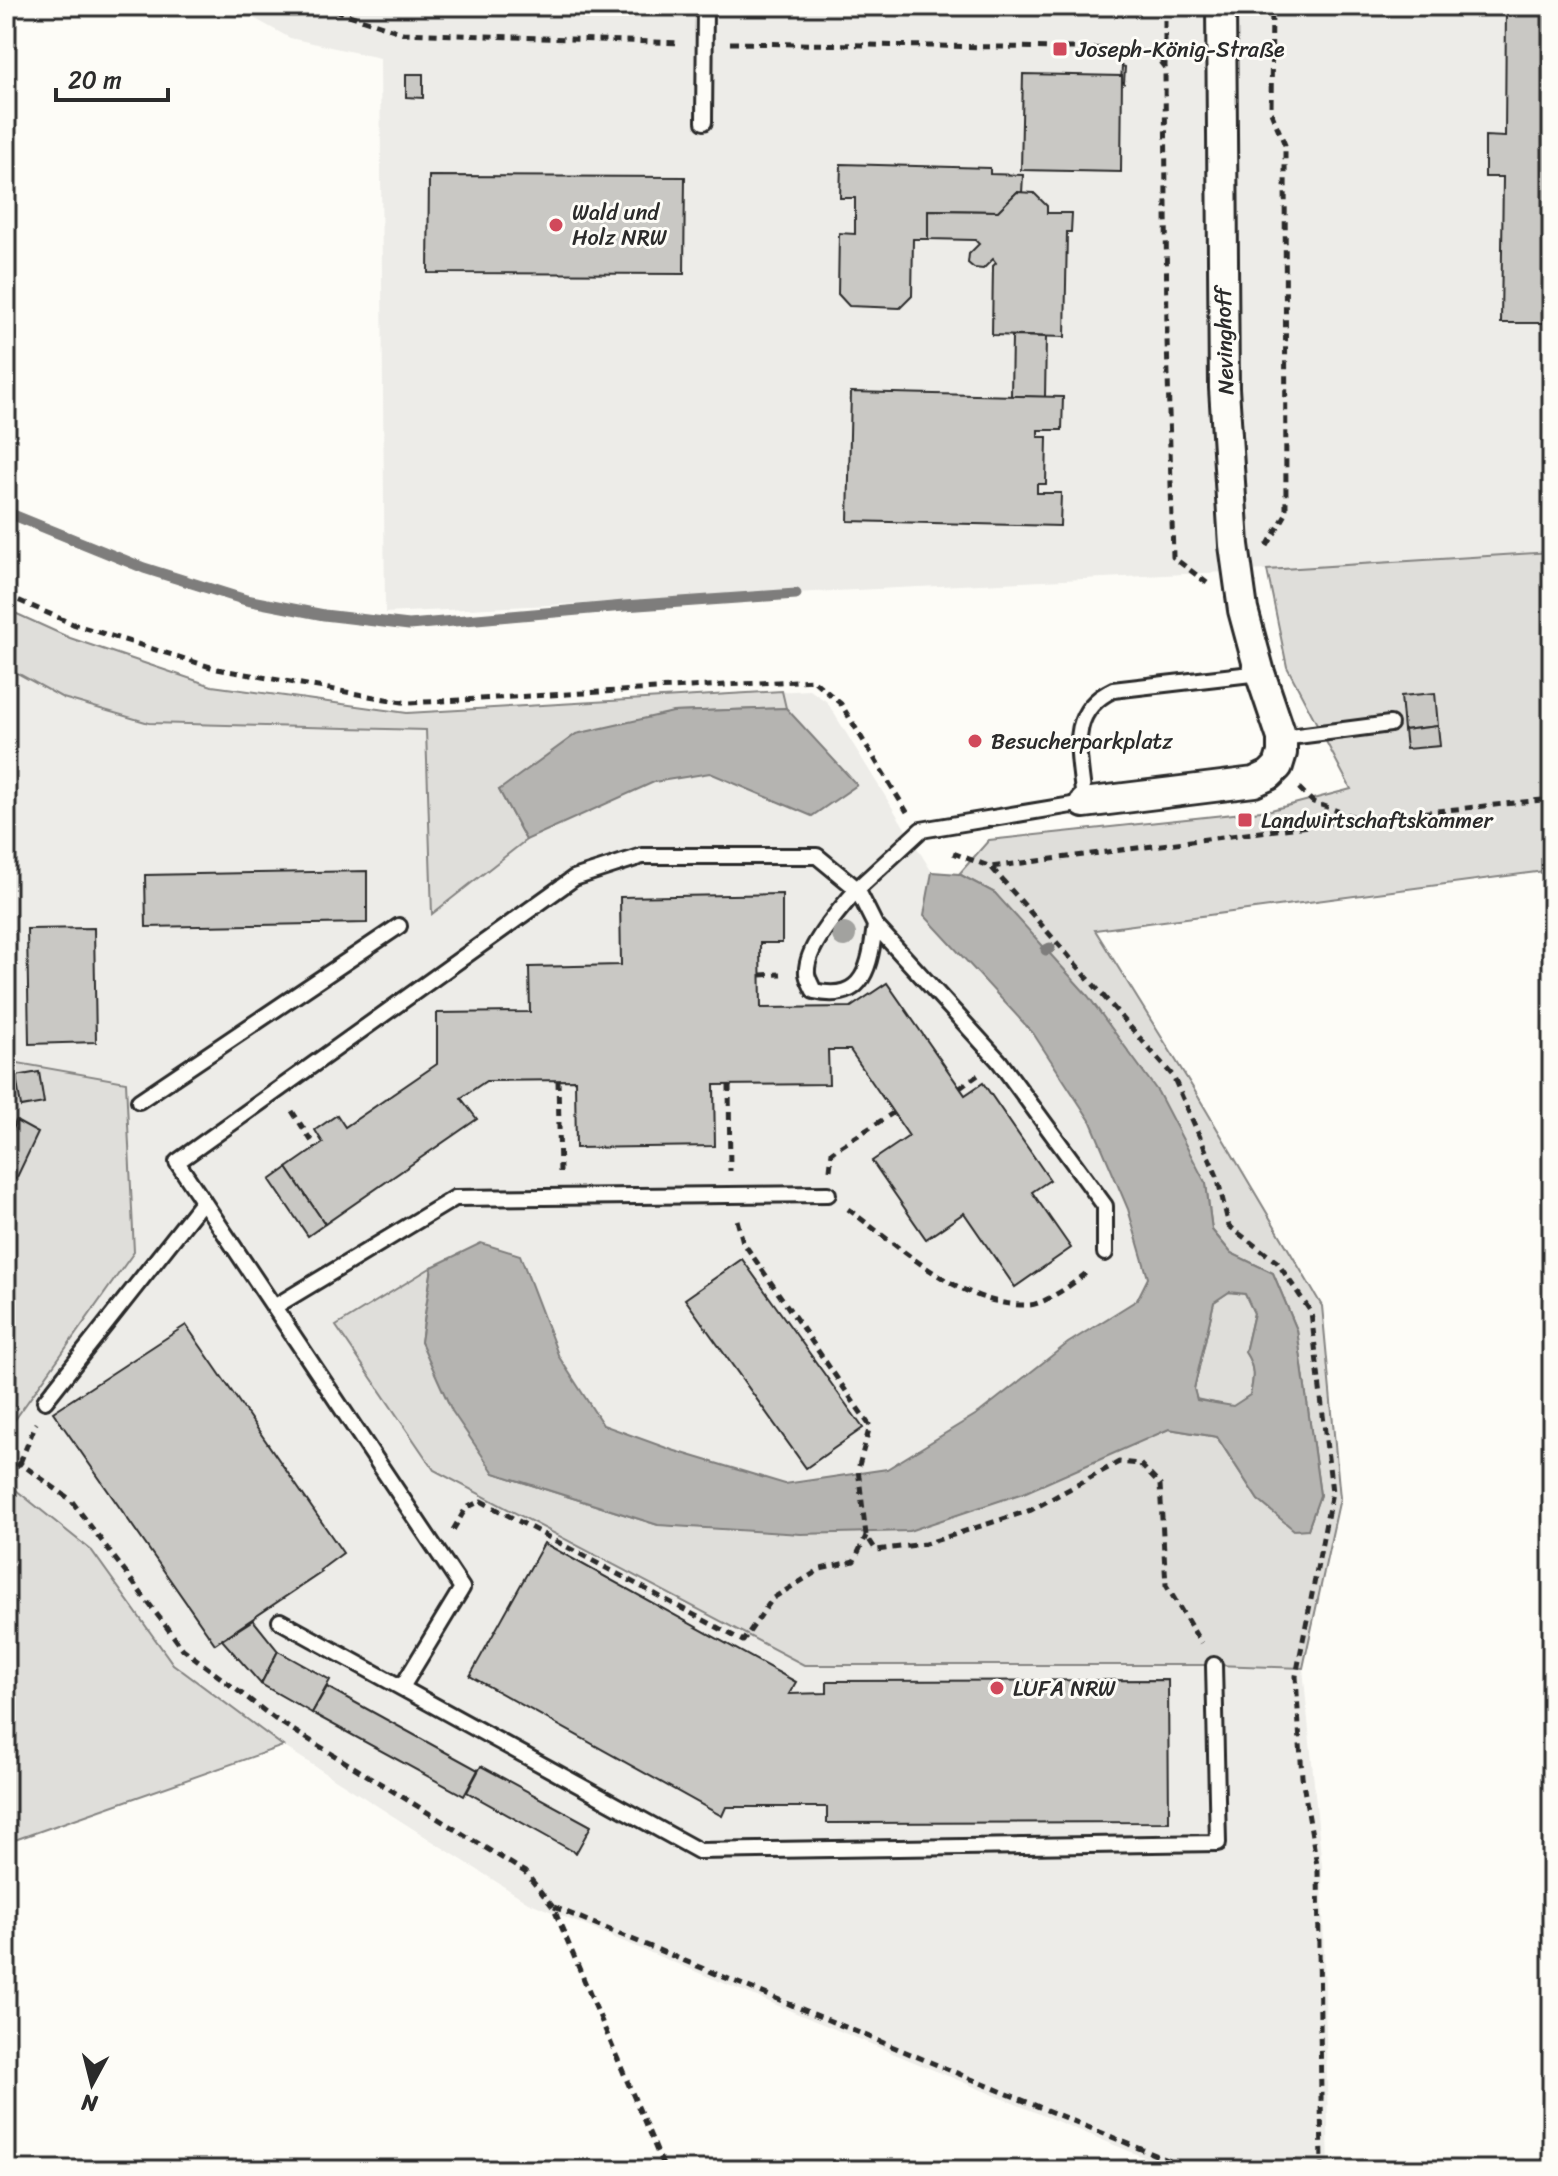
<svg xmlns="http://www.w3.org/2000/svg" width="1558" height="2176" font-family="Sriracha,sans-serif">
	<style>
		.built { fill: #edece8 }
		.green { fill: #dfdeda; stroke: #858482; stroke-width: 2 }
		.water { fill: #b5b4b1; stroke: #7e7d7b; stroke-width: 2; fill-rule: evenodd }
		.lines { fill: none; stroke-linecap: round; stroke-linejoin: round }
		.stream { stroke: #7e7d7b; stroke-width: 11 }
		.building { fill: #c9c8c4; stroke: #2b2b2b; stroke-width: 2 }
		.lane-casing { stroke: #2b2b2b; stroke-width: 20 }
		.street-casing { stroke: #2b2b2b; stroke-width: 34 }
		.path { stroke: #2b2b2b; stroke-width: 5; stroke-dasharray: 8 6; stroke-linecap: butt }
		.lane { stroke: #fdfcf7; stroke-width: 14 }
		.street { stroke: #fdfcf7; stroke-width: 28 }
		.tree { fill: #a2a29f }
		.poi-dot { fill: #d1495b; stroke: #fdfcf7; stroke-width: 3 }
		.labels { text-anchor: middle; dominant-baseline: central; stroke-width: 6; stroke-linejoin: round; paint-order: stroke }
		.poi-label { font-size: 22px; fill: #2b2b2b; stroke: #fdfcf7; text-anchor: start }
		.street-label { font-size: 22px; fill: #2b2b2b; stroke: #fdfcf7 }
	</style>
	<rect width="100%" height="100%" fill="#fdfcf7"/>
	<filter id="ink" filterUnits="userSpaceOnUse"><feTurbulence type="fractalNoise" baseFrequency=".0125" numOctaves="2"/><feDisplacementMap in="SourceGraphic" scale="16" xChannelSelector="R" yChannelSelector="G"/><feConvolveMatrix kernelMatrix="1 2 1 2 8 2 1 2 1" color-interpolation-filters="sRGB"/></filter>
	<g filter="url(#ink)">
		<g class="built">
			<path d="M232,6H1552V552L1267,570L385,613L380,58L290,38Z"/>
			<path d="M12,612L70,638L212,686L407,713L810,690L827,702L932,872L959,874L989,840L1340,1498L1303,1668L1322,1867L1329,2170H1175L528,1902L283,1746L173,1664L92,1551L6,1481V1432L8,1428L6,1425V628Z"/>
		</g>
		<g class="green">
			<path d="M1552,552V870L1095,930L1193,1088L1322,1306L1340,1498L1303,1668L1214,1665H804L434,1470L336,1326L432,1267L421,1342L494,1473L658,1525L1115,1451L1169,1429L1217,1437L1258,1500L1308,1529L1320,1495L1297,1330L1273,1273L1231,1253L1212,1230L1206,1184L995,893L959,874L989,840L1271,810L1351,789L1287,667L1267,570Z"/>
			<path d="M6,609L70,638L212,686L407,713L782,691L786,708L673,712L499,790L526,840L432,914L426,730L149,723L63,698L6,667Z"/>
			<path d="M6,993L12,1062L126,1082L134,1252L9,1428L6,1425Z"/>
			<path d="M1229,1292L1245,1294L1254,1313L1245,1352C1255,1367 1254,1378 1250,1395L1233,1407L1196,1399L1194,1389L1214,1302Z"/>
			<path d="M16,1490L92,1551L173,1664L283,1746L6,1843V1497Z"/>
		</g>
		<g class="water">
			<path d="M786,708L857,785L812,816L710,773L654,782L526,840L499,790L576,734L673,712Z"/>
			<path d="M932,872L959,874L995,893L1088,996L1158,1092L1206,1184L1212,1230L1231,1253L1273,1273L1297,1330L1320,1495L1308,1529L1294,1530L1258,1500L1217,1437L1169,1429L1026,1492L909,1531L801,1534L658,1525L494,1473L452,1411L421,1342L432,1267L481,1243L520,1255L559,1357L603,1425L672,1450L785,1484L887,1469L980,1412L1068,1343L1137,1300L1148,1278L1128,1209L1091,1122L1033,1033L924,915ZM1229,1292L1245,1294L1254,1313L1245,1352C1255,1367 1254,1378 1250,1395L1233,1406L1197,1400L1194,1389L1214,1302Z"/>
		</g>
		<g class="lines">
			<g class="stream">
				<path d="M6,512L144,568L246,600L324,615L409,625L624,606L796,594"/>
				<path d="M1046,950L1050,948"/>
			</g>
		</g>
		<g class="building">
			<path d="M1506,6H1552V323H1501L1503,177H1485V136L1505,137Z"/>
			<path d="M1122,66L1125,67L1124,83L1121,81Z"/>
			<path d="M406,74H423V98L406,97Z"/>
			<path d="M1023,74L1122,76L1121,172L1021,170Z"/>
			<path d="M841,164L990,168V174L1023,175L1022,193L1017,192L998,211L928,210V239H913L912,296L900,308L849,306L838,294L839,233L855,234V198H840Z"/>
			<path d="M429,176L685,177L684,274L428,273Z"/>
			<path d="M1017,192L1034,193L1047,206V213H1072L1071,232H1067L1065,337L992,335L993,266L996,263L993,259L983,269L974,268L968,263L969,254L979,244L975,240L928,239V210L998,211Z"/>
			<path d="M1012,336L1046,337L1045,397L1011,396Z"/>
			<path d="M851,392L1063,397L1062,430H1038V437H1047L1046,484H1037V493H1061L1060,526L848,521Z"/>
			<path d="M1435,693L1438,726L1404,730L1401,696Z"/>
			<path d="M1438,726L1440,746L1406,749L1404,730Z"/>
			<path d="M367,871V923L146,927L145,875Z"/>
			<path d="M782,894V943H760L761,1008L851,1007L887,983L965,1095L983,1083L1050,1180L1032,1192L1071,1248L1015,1287L964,1213L926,1239L872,1161L909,1136L850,1050H828L829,1084L714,1085L715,1146L576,1148L575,1080L486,1081L461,1098L477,1119L325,1224L287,1168L323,1143L315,1130L337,1115L345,1127L437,1064V1013L530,1012L529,967L621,965L620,897Z"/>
			<path d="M94,928L96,1042L29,1044L27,929Z"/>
			<path d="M39,1072L44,1103L21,1107L16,1076Z"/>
			<path d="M16,1121L38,1133L17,1177L6,1184V1149Z"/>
			<path d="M287,1168L325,1224L308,1236L270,1180Z"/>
			<path d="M742,1259L863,1428L806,1468L685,1299Z"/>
			<path d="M186,1325L343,1553L320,1570L322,1572L215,1644L53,1412Z"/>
			<path d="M544,1543L796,1682L789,1694L827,1693V1681L1168,1680L1169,1822L827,1823V1807H726L722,1816L470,1676Z"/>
			<path d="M253,1620L278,1651L261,1684L222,1640Z"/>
			<path d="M278,1651L330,1680L312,1713L261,1684Z"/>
			<path d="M327,1687L478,1770L464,1796L312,1713Z"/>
			<path d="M481,1766L591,1826L576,1853L467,1792Z"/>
		</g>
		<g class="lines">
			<g class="lane-casing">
				<g id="lane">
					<path d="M704,122L705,6"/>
					<path d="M1282,738L1390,724"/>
					<path d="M875,925C870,965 865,1003 814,991C812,986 807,978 807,973C805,947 841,909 857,889L875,925L999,1061L1105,1206V1253"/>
					<path d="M139,1101L399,926"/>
					<path d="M274,1307L455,1198L828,1194"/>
					<path d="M45,1401L203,1201"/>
					<path d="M280,1621L699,1851L1218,1843L1214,1665"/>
					<path d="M402,1687L462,1588L177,1162L574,878L642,856H817L857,889L921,830L1084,803C1081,758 1064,713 1113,690L1260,673"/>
				</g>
			</g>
			<g class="street-casing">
				<path id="street" d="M1084,803L1254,782L1269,775L1278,766L1282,753V738L1260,673L1243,610L1234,545L1224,388L1221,6"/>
			</g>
			<g class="path">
				<path d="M322,6L403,33L680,43"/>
				<path d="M1165,6V68"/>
				<path d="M730,43L1135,49L1157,58L1165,68L1167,339L1173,557L1207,583"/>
				<path d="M1267,546L1286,514L1285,145L1271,112L1272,6"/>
				<path d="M6,595L73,624L217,669L408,703L813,680L841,704L907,812"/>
				<path d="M1299,788L1313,802L1360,819"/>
				<path d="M953,853L991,867L1361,819L1552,799"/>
				<path d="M992,868L1173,1076L1217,1176L1229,1226L1277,1262L1311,1312L1332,1492L1296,1676L1302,1777L1318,1871L1322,2170"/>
				<path d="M761,975L781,974"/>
				<path d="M558,1080L560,1172"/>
				<path d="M729,1084L730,1171"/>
				<path d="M960,1088L978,1075"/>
				<path d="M292,1111L316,1148"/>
				<path d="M830,1170L832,1152L893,1113"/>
				<path d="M848,1209C900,1247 963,1308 1030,1305C1045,1304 1078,1281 1088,1271"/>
				<path d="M737,1220L743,1242L870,1426L858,1469L866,1535L876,1550L925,1544L1031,1510L1119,1462L1140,1464L1160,1485L1166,1585L1201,1643"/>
				<path d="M20,1463L36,1423"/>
				<path d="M6,1476L20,1463L71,1500L183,1649L275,1719L525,1872L553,1907L665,2170"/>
				<path d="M453,1530L466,1508L481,1501L743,1641L773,1598L821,1569L854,1561L866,1536"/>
				<path d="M554,1907L1192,2170"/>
			</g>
			<use href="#lane" class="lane"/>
			<use href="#street" class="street"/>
		</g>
		<circle class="tree" cx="844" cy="935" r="12"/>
	</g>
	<g class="poi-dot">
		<rect x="1052" y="41" width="16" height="16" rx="4"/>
		<circle cx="556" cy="225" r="8"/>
		<circle cx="975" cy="741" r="8"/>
		<rect x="1237" y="812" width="16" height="16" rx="4"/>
		<circle cx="997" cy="1688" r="8"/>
	</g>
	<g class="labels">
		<g class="poi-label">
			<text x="1076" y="49">Joseph-König-Straße</text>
			<text x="572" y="212">Wald und<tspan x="572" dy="25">Holz NRW</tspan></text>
			<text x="991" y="741">Besucherparkplatz</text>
			<text x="1261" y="820">Landwirtschaftskammer</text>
			<text x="1013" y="1688">LUFA NRW</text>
		</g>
		<g class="street-label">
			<text transform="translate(1224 341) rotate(-92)">Nevinghoff</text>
		</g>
	</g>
	<rect width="1558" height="2176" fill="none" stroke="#fdfcf7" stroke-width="32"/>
	<rect x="16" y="16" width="1526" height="2144" fill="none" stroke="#2b2b2b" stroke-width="3" filter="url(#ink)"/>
	<g transform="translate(92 2084) rotate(187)" stroke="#fdfcf7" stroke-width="6" paint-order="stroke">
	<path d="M0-6L14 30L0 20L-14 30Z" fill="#2b2b2b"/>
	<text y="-12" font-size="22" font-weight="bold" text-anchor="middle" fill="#2b2b2b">N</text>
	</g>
	<path d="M56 88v12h112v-12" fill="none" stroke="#2b2b2b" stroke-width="4"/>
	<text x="68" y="88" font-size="24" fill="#2b2b2b" stroke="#fdfcf7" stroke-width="6" paint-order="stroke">20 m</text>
</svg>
